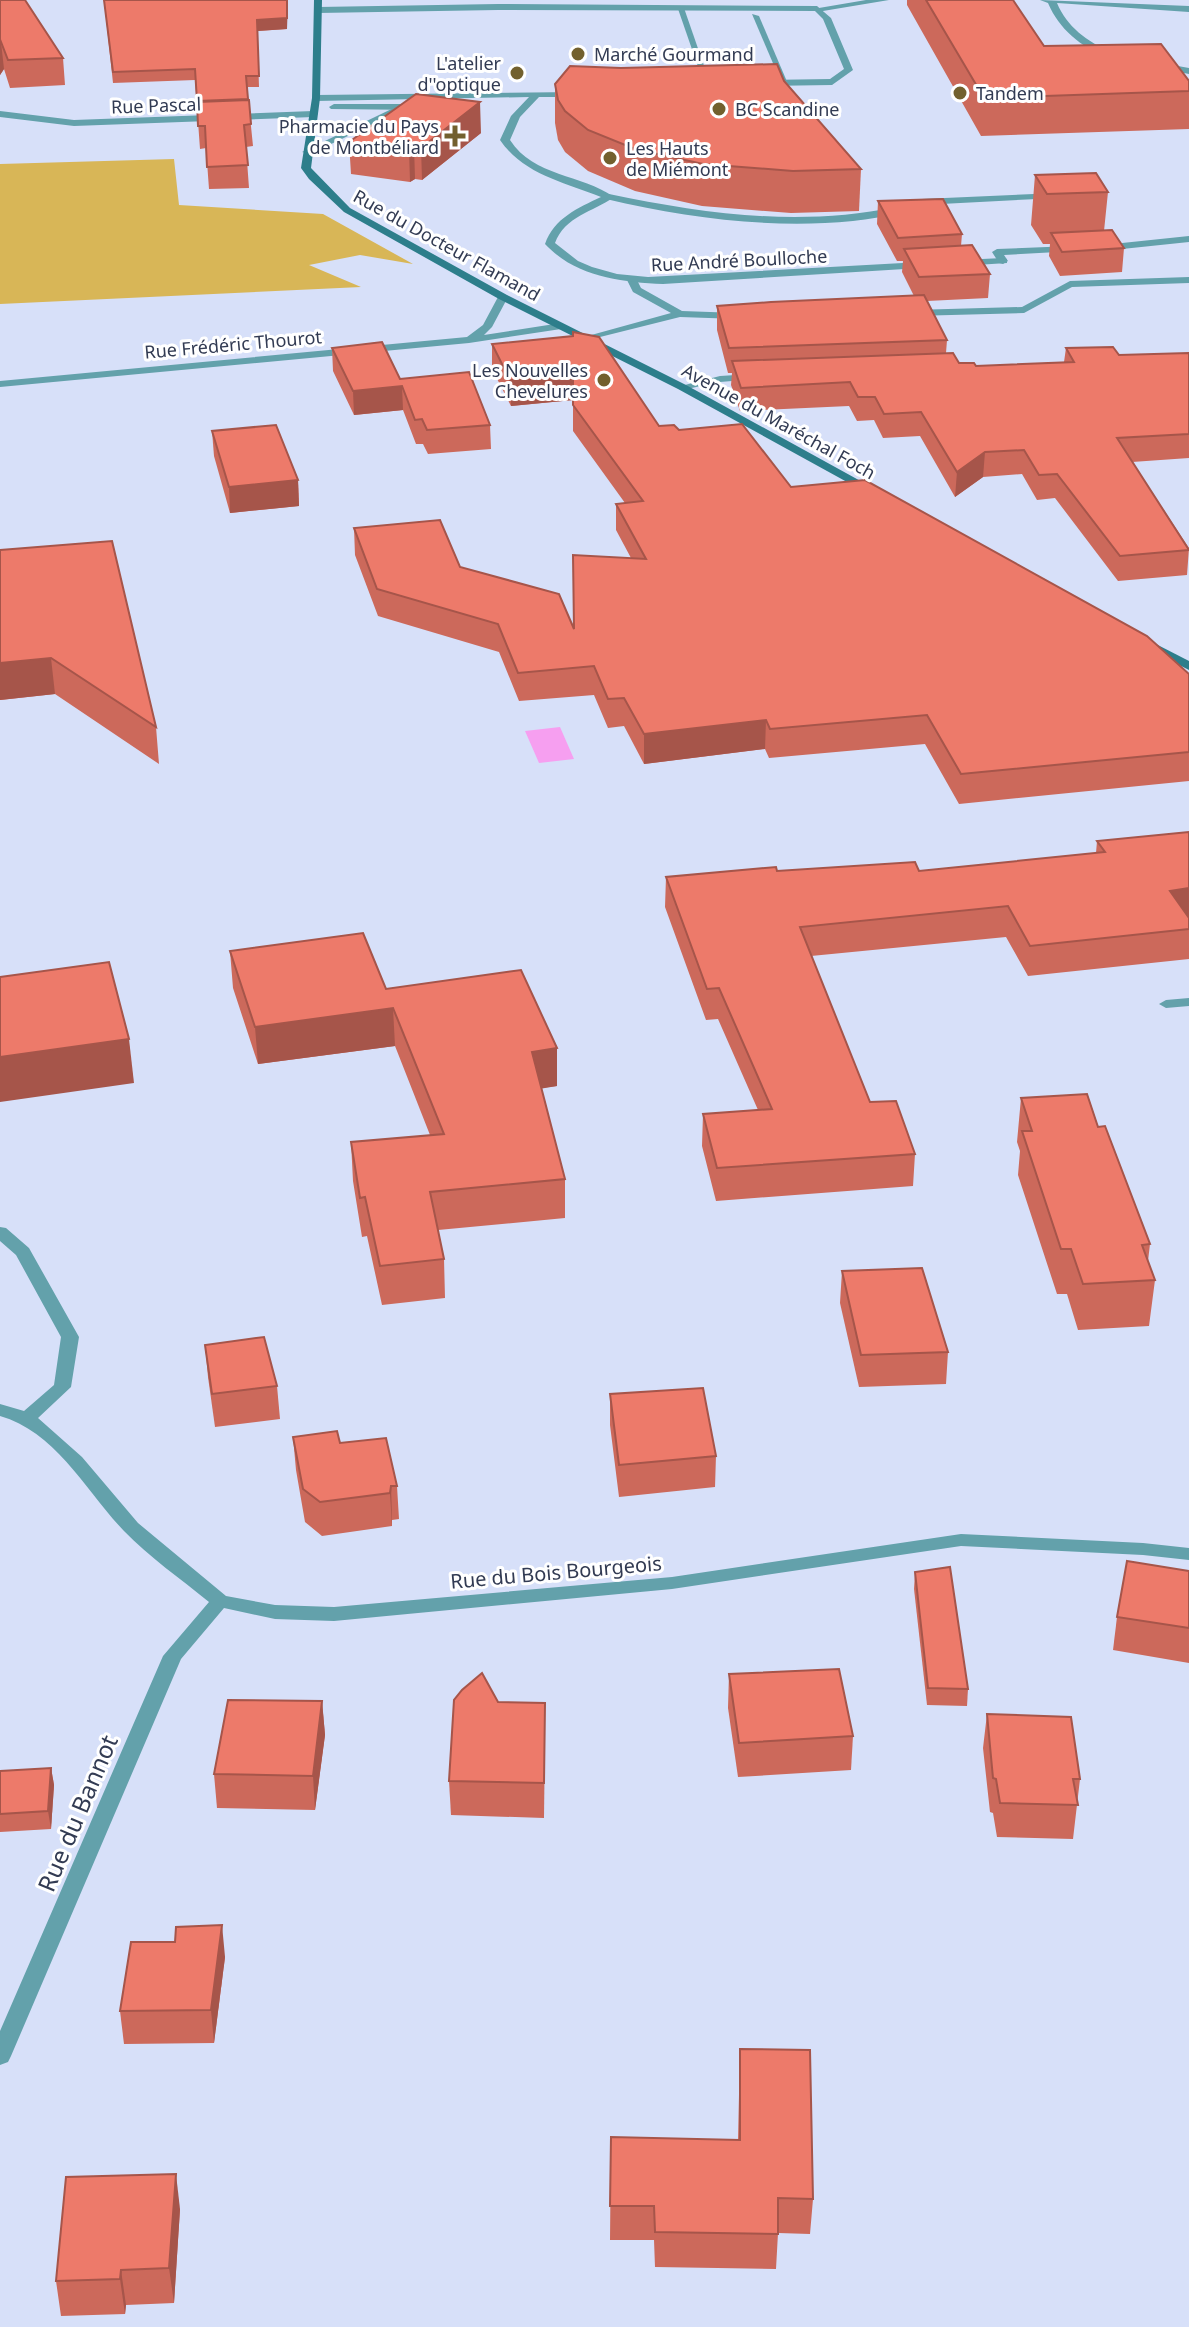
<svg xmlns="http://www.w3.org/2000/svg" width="1189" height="2327" font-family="'Noto Sans',sans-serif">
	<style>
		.green { fill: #d8b657 }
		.water { fill: #f69ff0 }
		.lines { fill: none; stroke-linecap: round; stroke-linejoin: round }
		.lane { fill: #63a1ab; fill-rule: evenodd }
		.street { fill: #63a1ab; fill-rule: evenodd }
		.secondary { fill: #2d7e8b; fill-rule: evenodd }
		.wall { fill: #cc695b }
		.shaded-wall { fill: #a6554a }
		.building { fill: #ed7a6a; stroke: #a6554a; stroke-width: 2 }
		.poi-dot { fill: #72602e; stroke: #fff; stroke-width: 3 }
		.labels { text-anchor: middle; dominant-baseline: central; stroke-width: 6; stroke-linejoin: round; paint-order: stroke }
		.far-poi-label { font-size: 18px; fill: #323b53; stroke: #fff; text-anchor: start }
		.far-street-label { font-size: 18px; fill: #323b53; stroke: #fff }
		.street-label { font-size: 20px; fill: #323b53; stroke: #fff }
		.near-street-label { font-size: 24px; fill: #323b53; stroke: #fff }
	</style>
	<rect width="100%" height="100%" fill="#d7e0f9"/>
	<path class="green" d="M174,159L179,205L323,214L413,264L360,255L309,265L361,287L0,304V164Z"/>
	<path class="water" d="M560,727L574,759L539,763L525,731Z"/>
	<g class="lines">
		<g class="lane">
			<path d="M866,0H889L817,12L813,9Z"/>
			<path d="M1040,0L1189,6V12L1057,3C1067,27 1087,41 1110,52L1111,54L1107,57C1081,47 1059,29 1048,3Z"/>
			<path d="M677,6L684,8L711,86L704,84Z"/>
			<path d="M752,14L759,16L788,84L781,82Z"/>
			<path d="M1161,63L1189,68V74L1158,68L1157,66Z"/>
			<path d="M402,104L407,107L405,109L310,154L302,152Z"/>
			<path d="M609,194C705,214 799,227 896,207L901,210C888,217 868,219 853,221C770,229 687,218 606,199L604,197Z"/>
			<path d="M1034,194L1037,195V199L922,205L917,202L922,199Z"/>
			<path d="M1189,236V242L1103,251L1098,248L1103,245Z"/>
			<path d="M1072,246L1077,249L1076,251L1004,255L1008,261L1003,264L999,263L992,252L997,249Z"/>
			<path d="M632,277L636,278L641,288L682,311L738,313L743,316L738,319L680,317L584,341V337L671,313L633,292L627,280Z"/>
			<path d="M1189,277V283L1072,287L1024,313L913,316L908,313L913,310L1022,307L1070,281Z"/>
			<path d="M1189,998V1006L1166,1008L1159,1004L1166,1000Z"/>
		</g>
		<g class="street">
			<path d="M498,4L817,6L831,18L853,70L832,85L765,86L761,83L765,80L830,79L844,69L823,19L815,11L498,10L318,13L314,10L318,7Z"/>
			<path d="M577,92L578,94L574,97H539L520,117L510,140C534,177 581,174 614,197C593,212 565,216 555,243L578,261L592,267L617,274L648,277L921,262L926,265L921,268L663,284C620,282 576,277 545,244C554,218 578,208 601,197C564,182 524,175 500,140L511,116L529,97L316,101L312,98L316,95Z"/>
			<path d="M334,104H418L423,107L418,110L331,109L329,107Z"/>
			<path d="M0,111L74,120L313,111L318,114L313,117L74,126L0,117Z"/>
			<path d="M1003,258L1007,259V263L961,266L956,263L961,260Z"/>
			<path d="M503,294L508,297L492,327L484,335L561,323L566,326L561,329L469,343L0,387V381L467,337L483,325L498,297Z"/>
			<path d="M752,374L756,375V379L720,382L682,390L677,387L720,376Z"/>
			<path d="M0,1227L6,1228L29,1248L79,1337L71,1387L38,1418L82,1457L138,1523L226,1596L275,1605L334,1607L672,1577L961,1534L1143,1543L1189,1548V1560L1143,1555L961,1546L672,1589L334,1621L275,1619L224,1608L181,1659L11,2056L8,2062L0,2065V2031L163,1656L209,1602C181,1579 149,1557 124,1531C86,1491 56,1432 0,1416V1404L24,1411L54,1385L61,1337L16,1255L0,1241Z"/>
		</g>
		<g class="secondary">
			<path d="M314,0H322L320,98L311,168L350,208L507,295L686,385L875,489V493H867L678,389L499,299L344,212L309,179L301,168L312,98Z"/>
			<path d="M1150,641L1189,661V670L1146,648V642Z"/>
		</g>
	</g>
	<g class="wall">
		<path d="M0,0L63,58L65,85L10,88L4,69L0,75Z"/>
		<path d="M104,0L287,29L257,31L259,87H247L253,146L246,147L249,188L209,189L206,148L200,149L195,80L113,83Z"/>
		<path d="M907,0H1013L1044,46L1189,81V129L981,136L907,5Z"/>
		<path d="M784,81L861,169L859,211L791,213L702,206L635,191L588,171L565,152L558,140L555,123V84Z"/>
		<path d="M481,133L422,180L415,179L410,182L351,174L349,142Z"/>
		<path d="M1035,175L1108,192L1104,231L1124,248L1122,272L1060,276L1049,256L1050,244H1043L1031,225Z"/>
		<path d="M878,201L962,234L961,246L990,274L988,298L927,301L947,340L946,353L959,363L976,366L1064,362L1066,348L1119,355L1189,353V458L1132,462L1189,548L1187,575L1118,581L1055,498L1037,500L1022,474L983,477L955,497L920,436L883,438L874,420L857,421L849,406L740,411L731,385L732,373H728L717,330V306L914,296L902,272L903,261H897L877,224Z"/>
		<path d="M492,344L659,426L679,430L791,487L1189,674V781L959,804L925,744L769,758L765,749L644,764L624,726L608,728L594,695L519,701L499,652L378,616L355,555L354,528L460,567L574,629L631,558L616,530V504L625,503L573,431V400L511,406L492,369Z"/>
		<path d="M332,348L400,379L490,425L491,449L428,454L423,444H416L403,410L354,415L333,371Z"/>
		<path d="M212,431L298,480L299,506L230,513L214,456Z"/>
		<path d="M0,550L156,727L159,764L55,694L0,700Z"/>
		<path d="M1189,832V959L1028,976L1006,937L811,956L870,1102L915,1154L913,1186L716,1201L702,1146L703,1114L758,1110L718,1019L706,1020L665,907L666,877L777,871H919L1096,853L1097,841Z"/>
		<path d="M230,951L386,989L557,1086L541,1088L565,1179V1218L438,1230L444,1259L445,1298L382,1305L367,1236L362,1237L353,1181L351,1142L430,1135L395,1046L258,1064L233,988Z"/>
		<path d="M1021,1098L1098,1127L1150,1244L1148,1261L1155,1280L1149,1326L1078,1330L1067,1294H1057L1018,1175L1020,1151L1017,1142Z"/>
		<path d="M842,1271L948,1352L946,1384L859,1387L840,1303Z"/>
		<path d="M205,1345L277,1386L280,1419L215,1427L208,1377Z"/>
		<path d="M610,1394L716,1456L715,1487L619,1497L610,1425Z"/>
		<path d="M293,1437L340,1443L397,1486L399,1519L392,1520V1526L322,1536L305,1522L296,1470Z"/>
		<path d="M1189,1571V1663L1113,1650L1117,1617Z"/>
		<path d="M915,1572L968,1689L967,1706L927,1705L914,1589Z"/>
		<path d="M729,1674L853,1736L851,1770L738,1777L728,1708Z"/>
		<path d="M322,1701L325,1735L315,1810L217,1808L214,1774Z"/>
		<path d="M498,1702L545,1737L544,1818L451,1815L449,1781Z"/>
		<path d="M987,1714L1080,1779L1073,1839L997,1837L993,1813L990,1812L983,1748Z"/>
		<path d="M51,1768L54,1785L51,1829L0,1832V1771Z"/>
		<path d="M225,1957L214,2043L124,2044L120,2011Z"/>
		<path d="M740,2049L813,2199L810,2234L778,2233L776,2269L655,2267L654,2240H610L611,2137L738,2140Z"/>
		<path d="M180,2209L174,2303L126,2305L125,2314L61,2316L56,2281Z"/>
	</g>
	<g class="shaded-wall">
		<path d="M288,0L287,29L257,31L259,87L257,20Z"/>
		<path d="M1,42L4,69L0,75V44Z"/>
		<path d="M480,102L481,133L422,180L421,148Z"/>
		<path d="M414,147L415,179L410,182L409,150Z"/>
		<path d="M573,375V400L511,406L510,380Z"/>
		<path d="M402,386L403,410L354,415L353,391Z"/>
		<path d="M985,452L983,477L955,497L957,472Z"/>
		<path d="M298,480L299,506L230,513L229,487Z"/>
		<path d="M51,658L55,694L0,700V663Z"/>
		<path d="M766,720L765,749L644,764V734Z"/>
		<path d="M1189,888V918L1170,891Z"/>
		<path d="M393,1008L395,1046L258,1064L255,1027Z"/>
		<path d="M129,1039L134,1083L0,1102V1057Z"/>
		<path d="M557,1048V1086L533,1090L532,1052Z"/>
		<path d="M391,1486L392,1520V1526L390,1493Z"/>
		<path d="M322,1701L325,1735L315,1810L313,1776Z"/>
		<path d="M51,1768L54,1785L51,1829L48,1811Z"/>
		<path d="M222,1925L225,1957L214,2043L211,2010Z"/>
		<path d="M176,2174L180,2209L174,2303L169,2268Z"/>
		<path d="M121,2270L126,2305L125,2314L120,2279Z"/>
	</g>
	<g class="building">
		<path d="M0,0H25L63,58L8,60L1,42L0,44Z"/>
		<path d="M104,0H287V18L257,20L259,76H246L248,99L197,101L195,69L113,72Z"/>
		<path d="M926,0H1013L1044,46L1161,44L1189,81V91L984,98Z"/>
		<path d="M777,64L784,81L861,169L793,171L703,164L635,149L588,130L565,111L558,100L555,84L570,66L621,68Z"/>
		<path d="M416,94L480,102L421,148L414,147L409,150L349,142Z"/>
		<path d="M249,100L251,124L244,125L248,165L207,167L205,126H198L197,102Z"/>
		<path d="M1096,173L1108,192L1047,194L1035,175Z"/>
		<path d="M943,199L962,234L898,238L878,201Z"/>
		<path d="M1112,230L1124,248L1062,252L1051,233Z"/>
		<path d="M972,245L990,274L919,277L904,249Z"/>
		<path d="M924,295L947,340L729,348L717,306L771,302Z"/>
		<path d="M573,332L599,337L659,426L674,425L679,430L742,424L791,487L865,480L1147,636L1189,674V752L961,774L927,715L770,729L766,720L644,734L624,698L608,699L594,666L518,673L498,624L377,589L354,528L440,520L460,567L559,594L574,629L573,555L646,559L616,504L643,501L573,405V375L510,380L492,344L573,336Z"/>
		<path d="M382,342L400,379L469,372L490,425L427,430L422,419L415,420L402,386L353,391L332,348Z"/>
		<path d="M1113,347L1119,355L1189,353V434L1117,438L1189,550L1120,556L1057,474L1039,475L1024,450L985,452L957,472L921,412L884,414L875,397H858L850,382L741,388L732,361L953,353L959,363H974L976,366L1074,362L1066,348Z"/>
		<path d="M276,425L298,480L229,487L212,431Z"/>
		<path d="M112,541L156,727L51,658L0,663V550Z"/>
		<path d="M1189,832V888L1170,891L1189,918V929L1030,946L1008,906L800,927L870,1102L896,1101L915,1154L717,1168L703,1114L772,1109L719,988L707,989L666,877L776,867L777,871L915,862L919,871L1105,852L1097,841Z"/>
		<path d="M363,933L386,989L521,970L557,1048L532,1052L565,1179L430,1192L444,1259L380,1266L365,1197L360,1198L351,1142L444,1134L393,1008L255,1027L230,951Z"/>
		<path d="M109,962L129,1039L0,1057V977Z"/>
		<path d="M1087,1094L1098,1127L1105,1126L1150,1244L1142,1245L1155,1280L1083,1284L1071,1249H1061L1022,1131H1032L1021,1098Z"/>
		<path d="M922,1268L948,1352L861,1355L842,1271Z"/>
		<path d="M264,1337L277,1386L212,1394L205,1345Z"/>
		<path d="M703,1388L716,1456L619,1465L610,1394Z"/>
		<path d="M337,1431L340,1443L386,1438L397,1486H391L390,1493L320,1502L303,1489L293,1437Z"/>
		<path d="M1127,1561L1189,1571V1628L1117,1617Z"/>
		<path d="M950,1567L968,1689L928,1688L915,1572Z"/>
		<path d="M839,1669L853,1736L739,1743L729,1674Z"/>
		<path d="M482,1673L498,1702L545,1703L544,1783L449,1781L454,1700L462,1690Z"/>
		<path d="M228,1700L322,1701L313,1776L214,1774Z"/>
		<path d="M987,1714L1071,1717L1080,1779H1073L1078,1805L1000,1803L996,1779L993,1778Z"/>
		<path d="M51,1768L48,1811L0,1814V1771Z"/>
		<path d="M222,1925L211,2010L120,2011L131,1942H175L176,1927Z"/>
		<path d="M740,2049L810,2050L813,2199L778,2198V2234L655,2232L654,2206H610L611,2137L740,2140Z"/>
		<path d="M176,2174L169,2268L121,2270L120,2279L56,2281L66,2177Z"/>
	</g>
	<g class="poi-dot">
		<circle cx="578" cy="54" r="8"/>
		<circle cx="517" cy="73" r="8"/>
		<circle cx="960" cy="93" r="8"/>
		<circle cx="719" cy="109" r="8"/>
		<path d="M451 124h8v8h8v8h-8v8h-8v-8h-8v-8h8z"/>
		<circle cx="610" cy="158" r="8"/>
		<circle cx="604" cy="380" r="8"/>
	</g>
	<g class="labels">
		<g class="far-poi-label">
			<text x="594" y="54">Marché Gourmand</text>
			<text x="501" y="63" text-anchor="end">L'atelier<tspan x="501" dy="21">d''optique</tspan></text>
			<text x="976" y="93">Tandem</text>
			<text x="735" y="109">BC Scandine</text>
			<text x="439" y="126" text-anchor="end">Pharmacie du Pays<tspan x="439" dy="21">de Montbéliard</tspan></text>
			<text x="626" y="148">Les Hauts<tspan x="626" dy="21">de Miémont</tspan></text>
			<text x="588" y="370" text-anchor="end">Les Nouvelles<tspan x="588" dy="21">Chevelures</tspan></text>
		</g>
		<g class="far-street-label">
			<text transform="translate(156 105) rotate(-2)">Rue Pascal</text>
			<text transform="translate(447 245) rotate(29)">Rue du Docteur Flamand</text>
			<text transform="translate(739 260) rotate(-3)">Rue André Boulloche</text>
			<text transform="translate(233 344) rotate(-5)">Rue Frédéric Thourot</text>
			<text transform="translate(779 421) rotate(29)">Avenue du Maréchal Foch</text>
		</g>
		<g class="street-label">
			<text transform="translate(556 1572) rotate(-5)">Rue du Bois Bourgeois</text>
		</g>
		<g class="near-street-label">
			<text transform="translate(77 1813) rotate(-67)">Rue du Bannot</text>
		</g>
	</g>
</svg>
